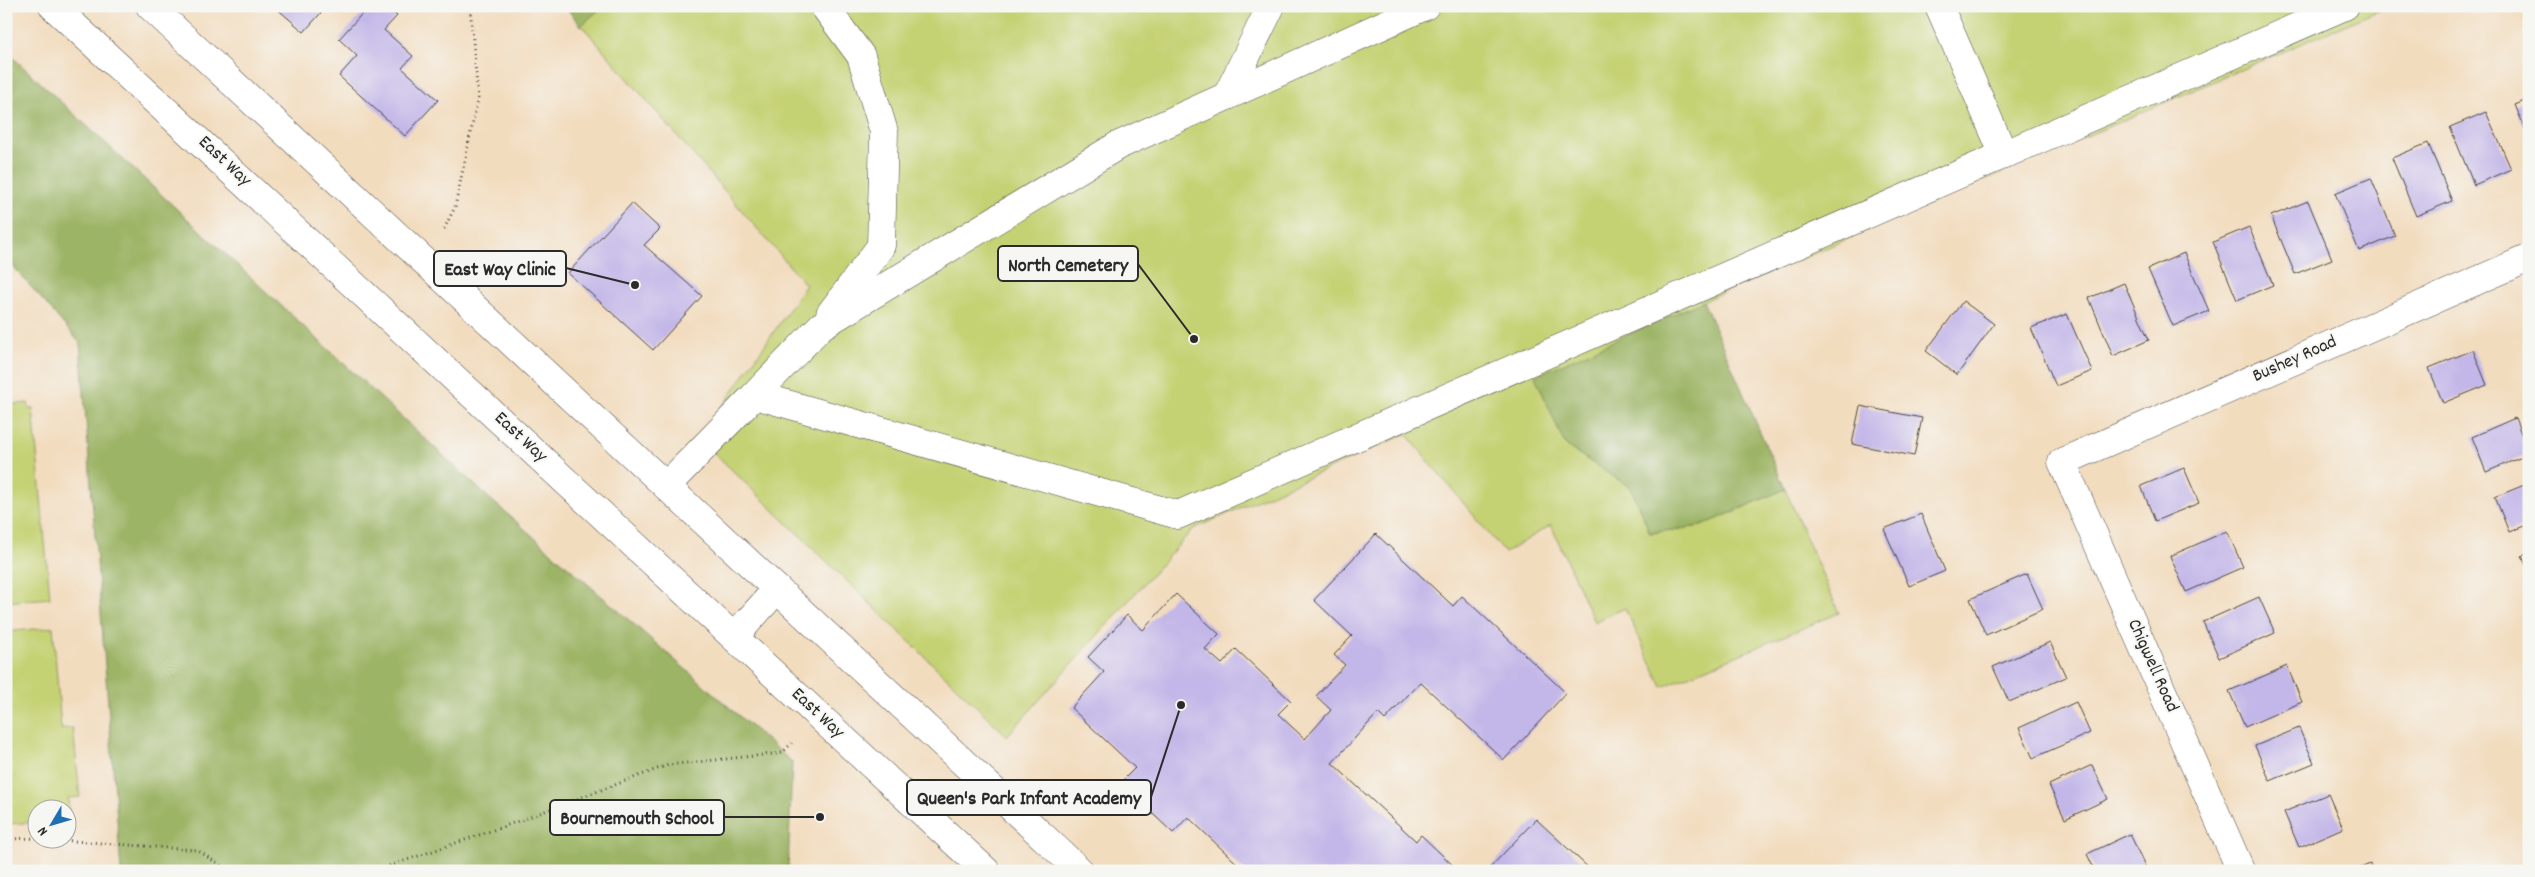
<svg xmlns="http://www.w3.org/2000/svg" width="2535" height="877" font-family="Dekko,sans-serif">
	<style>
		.green { fill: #c5d273; stroke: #787e4f }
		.forest { fill: #9cb465; stroke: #647048 }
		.building { fill: #c3b6e8 }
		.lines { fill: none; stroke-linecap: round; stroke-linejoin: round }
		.minor-casing { stroke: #494641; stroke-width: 29 }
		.path { stroke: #494641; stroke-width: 3; stroke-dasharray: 1 4; stroke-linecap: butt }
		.minor { stroke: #fff; stroke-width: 28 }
		.labels { text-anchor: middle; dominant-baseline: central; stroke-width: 4; stroke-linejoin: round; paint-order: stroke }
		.street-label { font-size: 19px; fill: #2b2b2b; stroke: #f6f6f2 }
		.leader { fill: none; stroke: #2b2b2b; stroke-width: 2 }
		.callout-dot { fill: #2b2b2b; stroke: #f6f6f2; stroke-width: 2 }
		.callout { fill: #f6f6f2; stroke: #2b2b2b; stroke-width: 2 }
		.callout-label { font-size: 20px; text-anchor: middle; font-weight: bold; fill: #2b2b2b }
	</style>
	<rect width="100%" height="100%" fill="#f6f6f2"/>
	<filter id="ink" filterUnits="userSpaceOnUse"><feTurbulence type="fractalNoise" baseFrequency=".02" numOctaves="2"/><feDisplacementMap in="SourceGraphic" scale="10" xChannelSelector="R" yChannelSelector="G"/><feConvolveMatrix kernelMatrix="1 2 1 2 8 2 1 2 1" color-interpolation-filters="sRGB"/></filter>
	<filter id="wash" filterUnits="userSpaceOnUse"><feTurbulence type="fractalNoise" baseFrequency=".0096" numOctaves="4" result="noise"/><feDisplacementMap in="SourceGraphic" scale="20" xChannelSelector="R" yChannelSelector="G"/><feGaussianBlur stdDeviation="1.12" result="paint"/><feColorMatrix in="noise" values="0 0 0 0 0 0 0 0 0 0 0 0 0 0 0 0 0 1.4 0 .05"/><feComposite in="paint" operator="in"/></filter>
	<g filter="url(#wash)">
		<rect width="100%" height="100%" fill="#f2dcbe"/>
		<g class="green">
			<path d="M565,6H2389L1703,301L1565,445L1631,488L1650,533L1701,526L1785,489L1839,613L1662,687L1625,608L1594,622L1551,525L1505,553L1406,434L1193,529L1007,736L700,439L806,285Z"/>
			<path d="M28,403L29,409H33L50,598L6,602V405Z"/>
			<path d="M53,627L61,729L73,728L80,797L68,798L70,819H68V810H38L37,822L6,824V632Z"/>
		</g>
		<g class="forest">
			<path d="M565,6H603L581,26Z"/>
			<path d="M6,51L489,498L792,762L788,871H121L80,343L6,258Z"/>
			<path d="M1703,301L1785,489L1701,526L1650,533L1631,488L1565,445L1535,376Z"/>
		</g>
		<g id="blocks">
			<g class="building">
				<path d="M274,6H327L304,32Z"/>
				<path d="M369,6H386L397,16L384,30L413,56L402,68L438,100L405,136L339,76L357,56L339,39Z"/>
				<path d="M2529,99V138L2515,105Z"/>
				<path d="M2486,112L2511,169L2474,185L2450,127Z"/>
				<path d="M2428,143L2452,201L2416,216L2392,158Z"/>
				<path d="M2371,178L2395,236L2359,251L2335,193Z"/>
				<path d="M2308,201L2332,259L2295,274L2271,216Z"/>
				<path d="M632,203L660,229L644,245L702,296L653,350L568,273Z"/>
				<path d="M2249,227L2273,285L2237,300L2213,242Z"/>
				<path d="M2184,253L2209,311L2173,326L2148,269Z"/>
				<path d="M2124,283L2149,340L2113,356L2089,298Z"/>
				<path d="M1963,301L1994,324L1957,375L1926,351Z"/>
				<path d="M2067,314L2092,371L2056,386L2031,328Z"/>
				<path d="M2473,350L2487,385L2443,403L2429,368Z"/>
				<path d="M1860,406L1922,418L1914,456L1852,444Z"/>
				<path d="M2515,418L2529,454L2486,472L2472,437Z"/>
				<path d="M2184,468L2199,503L2155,521L2141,486Z"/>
				<path d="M2529,483V524L2509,532L2495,497Z"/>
				<path d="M1921,514L1945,571L1909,586L1884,529Z"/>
				<path d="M2227,531L2243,567L2186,592L2170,556Z"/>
				<path d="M1376,534L1453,606L1462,596L1566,693L1504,760L1420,682L1385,720L1378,713L1332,763L1416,841L1421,835L1459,871H1245L1188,817L1173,833L1120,783L1135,768L1071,708L1104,672L1088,657L1127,615L1143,630L1176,594L1219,634L1205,649L1222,664L1236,649L1291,701L1278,714L1305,739L1331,710L1316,696L1345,665L1334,655L1352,636L1314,600Z"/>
				<path d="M2529,553V572L2522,556Z"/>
				<path d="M2027,574L2043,609L1986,635L1970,599Z"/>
				<path d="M2259,597L2275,633L2219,658L2203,622Z"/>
				<path d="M2050,642L2066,677L2009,702L1993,667Z"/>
				<path d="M2287,666L2302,702L2245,727L2229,691Z"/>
				<path d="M2076,702L2090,733L2033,758L2019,728Z"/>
				<path d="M2299,728L2314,763L2270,781L2255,746Z"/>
				<path d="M2092,765L2108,799L2065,819L2049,785Z"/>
				<path d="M2328,794L2343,828L2299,847L2284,812Z"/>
				<path d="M1536,819L1592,871H1487Z"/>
				<path d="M2130,834L2146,868L2140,871H2095L2087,854Z"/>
				<path d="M2370,864L2373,871H2354Z"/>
			</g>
		</g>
	</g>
	<g filter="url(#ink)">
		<use href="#blocks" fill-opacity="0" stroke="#494641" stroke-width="1"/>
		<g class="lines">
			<g class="minor-casing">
				<g id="minor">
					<path d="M53,6L986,871"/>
					<path d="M150,6L1080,871"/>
					<path d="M824,6L861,56L884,132L881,246L830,314"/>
					<path d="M1939,6L2004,155"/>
					<path d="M1227,96L1271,6"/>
					<path d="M755,395L821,326L1117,146L1425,6"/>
					<path d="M666,486L755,395L1178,515L2345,6"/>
					<path d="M734,637L777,589"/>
					<path d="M2241,871L2062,462L2529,258"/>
				</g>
			</g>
			<g class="path">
				<path d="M444,229L455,207L478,98L470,6"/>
				<path d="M6,839L38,838"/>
				<path d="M60,840L197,850L229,871"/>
				<path d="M229,870L244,871"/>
				<path d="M375,871L505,826L668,765L782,753L792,743"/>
			</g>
			<use href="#minor" class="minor"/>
		</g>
	</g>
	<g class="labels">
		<g class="street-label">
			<text transform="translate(224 162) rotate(43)">East Way</text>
			<text transform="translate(2295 360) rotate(-24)">Bushey Road</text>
			<text transform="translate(520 438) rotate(43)">East Way</text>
			<text transform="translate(2152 666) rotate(66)">Chigwell Road</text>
			<text transform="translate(817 714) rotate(43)">East Way</text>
		</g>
	</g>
	<path class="leader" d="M1194 339L1138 264M635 285L566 268M1181 705L1151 797M820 817L724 817"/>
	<g class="callout-dot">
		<circle cx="1194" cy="339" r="5"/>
		<circle cx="635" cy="285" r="5"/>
		<circle cx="1181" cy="705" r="5"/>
		<circle cx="820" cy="817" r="5"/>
	</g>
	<g class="callout">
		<rect x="998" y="246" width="140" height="35" rx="5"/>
		<rect x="434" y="251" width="132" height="35" rx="5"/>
		<rect x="907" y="780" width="244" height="35" rx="5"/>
		<rect x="550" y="800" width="174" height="35" rx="5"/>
	</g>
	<g class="callout-label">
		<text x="1068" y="271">North Cemetery</text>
		<text x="500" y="275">East Way Clinic</text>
		<text x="1029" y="804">Queen's Park Infant Academy</text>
		<text x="637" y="824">Bournemouth School</text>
	</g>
	<rect width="2535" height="877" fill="none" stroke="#f6f6f2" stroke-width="25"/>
	<g transform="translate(52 824) rotate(232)"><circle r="24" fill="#f6f6f2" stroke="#a5a5a2"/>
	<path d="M0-4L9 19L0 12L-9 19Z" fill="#1f6fb2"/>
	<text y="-8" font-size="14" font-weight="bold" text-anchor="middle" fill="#2b2b2b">N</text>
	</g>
</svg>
